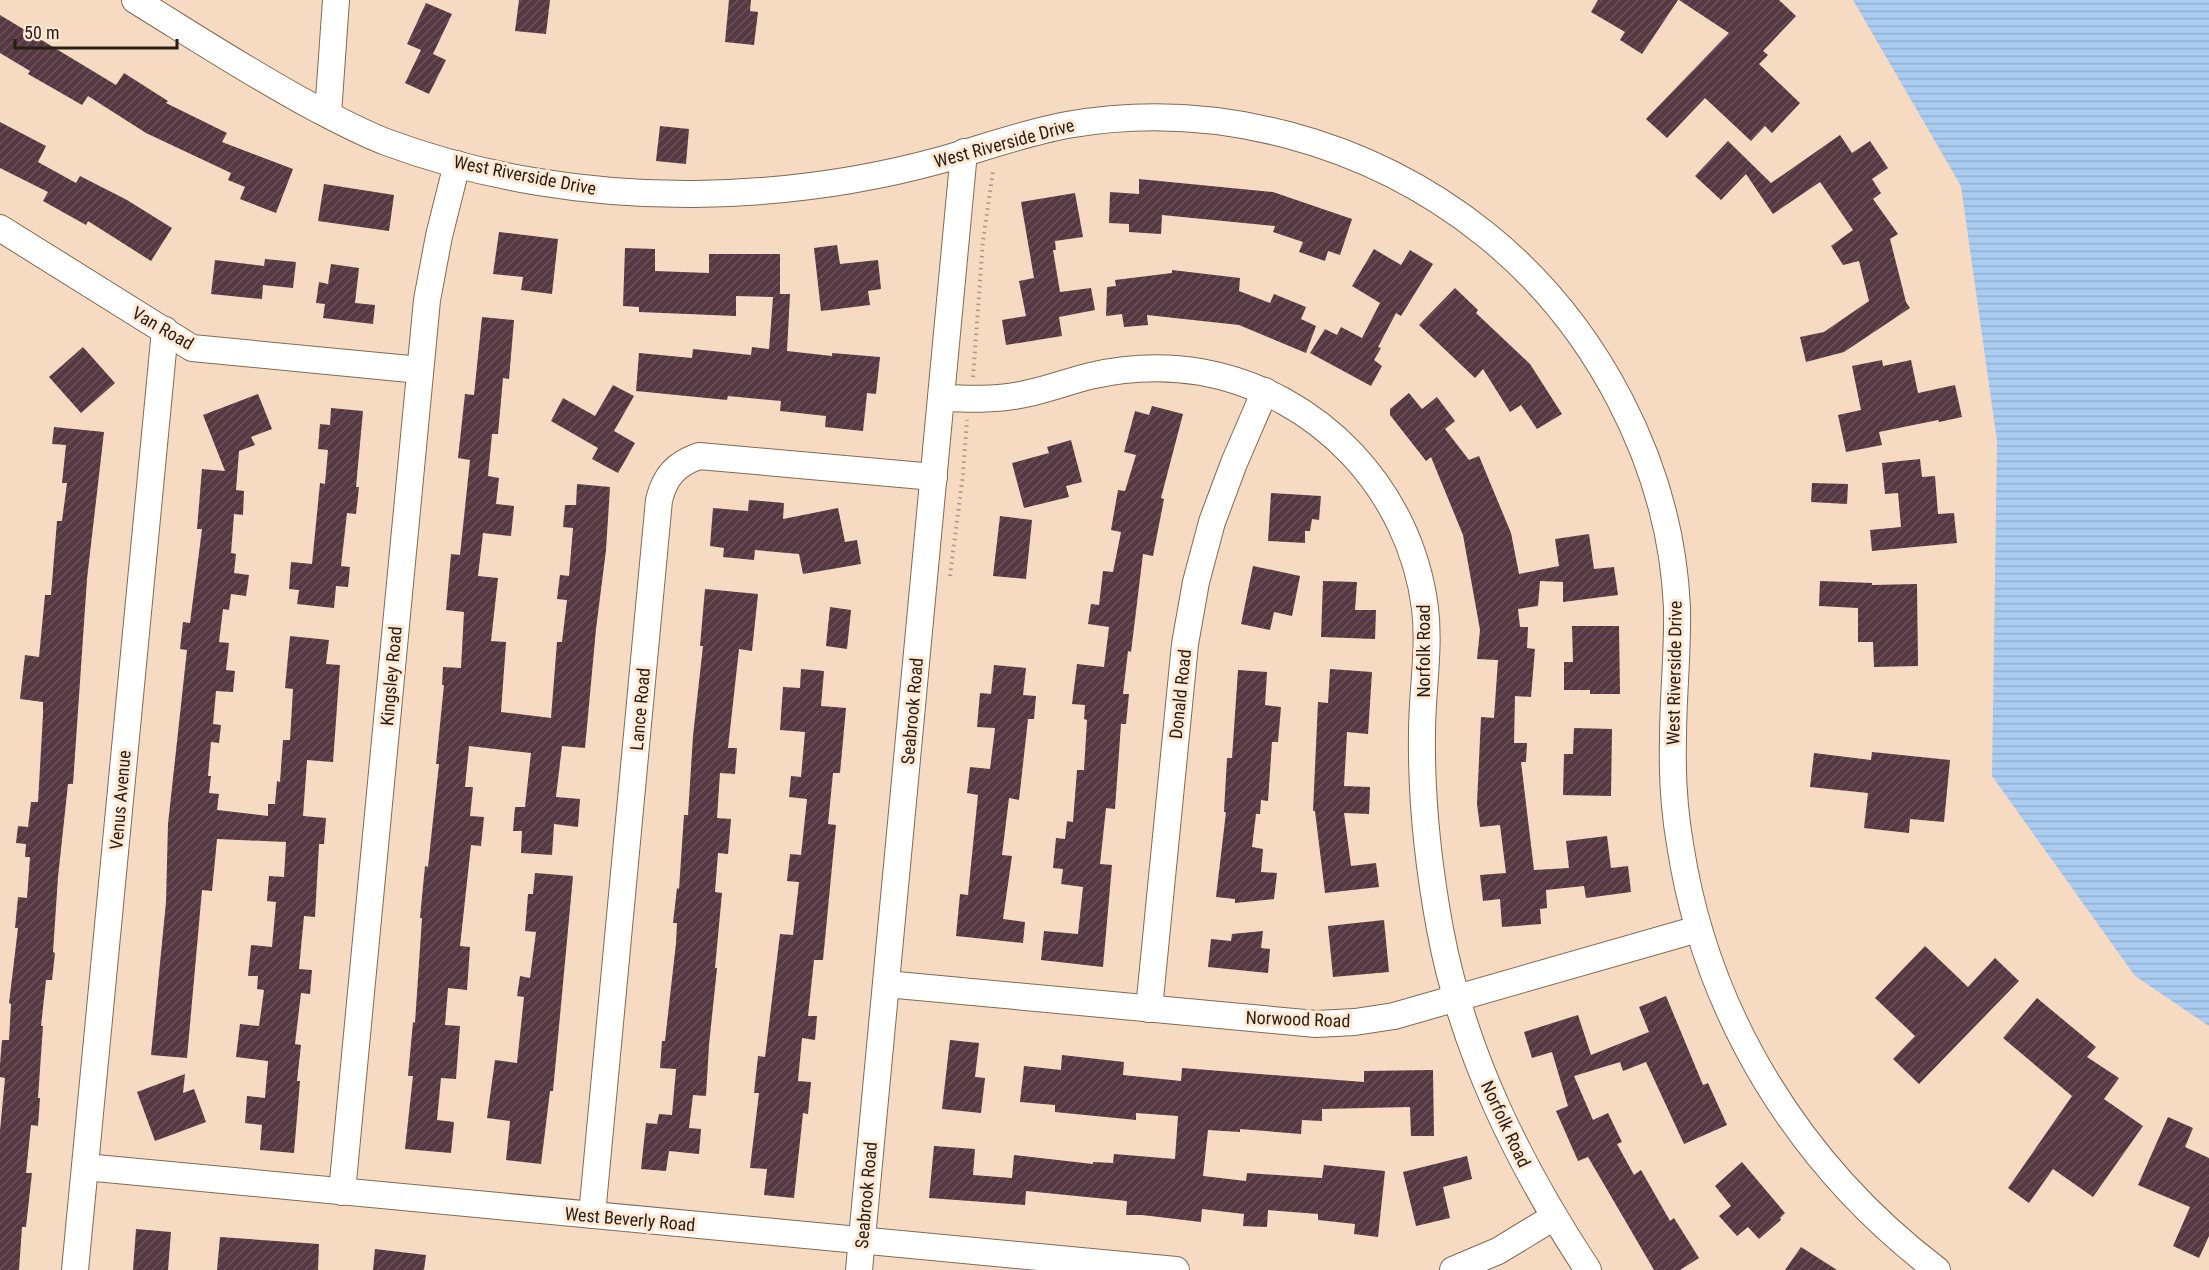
<svg xmlns="http://www.w3.org/2000/svg" width="2209" height="1270" font-family="'Roboto Condensed',sans-serif">
	<style>
		.water { fill: url(#water-rules) }
		.building { fill: url(#building-hatch) }
		.lines { fill: none; stroke-linecap: round; stroke-linejoin: round }
		.minor-casing { stroke: #816a53; stroke-width: 28 }
		.path { stroke: #ab9683; stroke-width: 4; stroke-dasharray: 1.5 4.5; stroke-linecap: butt }
		.minor { stroke: #fff; stroke-width: 26 }
		.labels { text-anchor: middle; dominant-baseline: central; stroke-width: 6; stroke-linejoin: round; paint-order: stroke }
		.street-label { font-size: 18px; fill: #271e14; stroke: #ffe9d5 }
	</style>
	<defs>
		<pattern id="water-rules" width="6" height="5" patternUnits="userSpaceOnUse" patternTransform="scale(1.5)"><rect width="6" height="5" fill="#aaccf1"/><path d="M0 2.5h6" fill="none" stroke="#92afce"/></pattern>
		<pattern id="building-hatch" width="6" height="6" patternUnits="userSpaceOnUse" patternTransform="scale(1.5)"><rect width="6" height="6" fill="#553841"/><path d="M-1 1l2-2M0 6l6-6M5 7l2-2" fill="none" stroke="#6a5259"/></pattern>
	</defs>
	<rect width="100%" height="100%" fill="#f6dbc2"/>
	<path class="water" d="M1853,0H2209V1026L2135,976L1992,776L1997,441L1961,186Z"/>
	<g class="building">
		<path d="M519,0H550L546,34L515,31Z"/>
		<path d="M729,0H751L750,11L758,12L754,45L725,42Z"/>
		<path d="M1598,0H1678L1642,54L1620,40L1625,32L1591,12Z"/>
		<path d="M1679,0H1779L1796,16L1763,51L1768,55L1759,64L1800,103L1772,133L1765,126L1751,141L1705,98L1667,138L1646,119L1729,33Z"/>
		<path d="M426,3L452,14L433,54L446,60L429,94L405,83L421,50L407,44Z"/>
		<path d="M0,15L116,85L124,73L168,101L166,103L227,133L222,142L293,169L276,213L240,199L245,187L228,180L231,173L146,133L88,96L82,105L28,74L30,71L0,53Z"/>
		<path d="M0,122L46,146L38,162L76,183L80,176L127,200L172,228L151,261L88,221L86,225L43,201L48,192L0,168Z"/>
		<path d="M660,126L689,129L686,164L656,161Z"/>
		<path d="M1840,135L1852,153L1870,141L1888,168L1872,179L1881,193L1873,199L1898,234L1890,239L1906,302L1910,308L1844,352L1806,362L1800,337L1824,332L1869,301L1859,261L1843,265L1831,246L1853,230L1820,182L1773,214L1746,174L1721,200L1695,176L1728,141L1771,183Z"/>
		<path d="M1139,179L1273,192L1352,219L1340,255L1328,251L1325,261L1299,252L1303,242L1273,232L1275,226L1162,215L1161,234L1129,232V224L1109,223L1110,192L1139,194Z"/>
		<path d="M324,184L394,195L389,231L318,221Z"/>
		<path d="M1075,193L1083,237L1055,241L1056,250H1053L1060,292L1091,288L1095,310L1059,317L1062,336L1006,345L1002,320L1026,316L1019,281L1034,278L1021,202Z"/>
		<path d="M499,232L558,239L552,294L521,290L523,277L493,274Z"/>
		<path d="M837,245L840,264L878,260L881,289L868,291L870,305L821,311L814,248Z"/>
		<path d="M625,248L655,249V271L709,273V254H780V294H790L787,351L832,356V353L880,357L876,394L867,393L863,431L825,427L826,416L780,411L781,401L728,396L727,400L636,391L639,353L692,358L693,349L751,355L752,347L769,349L773,297L736,296V316L639,312V307L623,306Z"/>
		<path d="M1374,249L1401,265L1410,250L1433,264L1401,316L1396,313L1378,347L1381,348L1374,360L1382,366L1371,386L1310,353L1325,329L1337,335L1341,327L1362,338L1380,303L1352,286Z"/>
		<path d="M265,259L296,262L293,288L263,285L262,299L211,294L215,260L264,266Z"/>
		<path d="M331,264L359,268L355,303L375,305L373,324L323,318L325,304L316,303L319,282L328,284Z"/>
		<path d="M1172,270L1240,278L1239,291L1270,303L1274,294L1306,307L1301,319L1316,326L1306,353L1239,325L1147,315L1148,325L1124,327L1122,314L1106,316L1107,287L1116,286L1115,280L1172,273Z"/>
		<path d="M1455,288L1478,310L1476,313L1530,364L1562,414L1537,429L1521,405L1510,412L1483,369L1475,378L1419,325Z"/>
		<path d="M482,317L514,320L509,379L503,378L498,434H492L488,476L499,478L496,504L514,506L511,536L483,533L478,576L498,578L491,641L506,642L501,712L551,718L557,642H562L567,600L557,599L560,575L569,576L573,528L563,527L565,505H576L577,484L610,487L606,550L596,629L585,748L562,746L556,797L580,799L578,827L554,824L552,855L521,853L522,831H513L515,807H525L531,753L469,746L465,787H473L470,816L484,817L481,846L471,845L460,946L470,947L467,990L448,988L445,1025L460,1026L456,1079L441,1078L437,1120L454,1122L451,1153L405,1149L413,1076H408L413,1022L415,1023L422,918H420L425,866L428,867L439,764H436L444,685H442L443,667L461,668L464,612L446,610L451,554L460,555L470,460L458,458L465,394L474,395Z"/>
		<path d="M83,347L115,383L81,413L49,377Z"/>
		<path d="M1882,360L1883,366L1911,360L1918,393L1955,385L1962,417L1939,422L1938,420L1879,432L1882,445L1846,452L1838,415L1861,410L1852,366Z"/>
		<path d="M613,385L634,396L614,431L635,443L618,473L592,459L598,448L551,421L563,398L595,416Z"/>
		<path d="M1409,393L1422,409L1437,397L1455,421L1445,429L1469,460L1479,456L1511,533L1519,574L1559,566L1555,539L1589,534L1594,569L1614,567L1618,595L1563,602V582L1540,581L1538,606L1518,609L1520,627H1528L1527,648L1535,649L1531,697L1515,696L1514,743H1527L1526,762H1521L1534,870L1569,868L1566,841L1607,836L1611,868L1628,866L1631,892L1586,898L1584,886L1546,890L1547,908L1540,909L1541,924L1502,927L1500,899L1483,901L1480,875L1506,873L1500,825L1480,827L1477,804L1481,717L1494,718L1498,660L1477,659L1480,630L1463,535L1431,457L1426,461L1390,415V409Z"/>
		<path d="M258,394L272,429L251,437L255,445L239,451L236,490L244,491L243,515L234,514L231,553L236,554L234,573L249,575L246,596L231,594L229,610L223,609L219,642L229,643L226,670L235,671L233,692L216,691L213,724L221,725L219,743L211,742L208,776H211L209,793L219,794L217,810L268,816V804H275L277,781L280,782L283,740H290L293,689L285,688L290,636L329,640L326,664L340,665L333,762L307,760L303,816L326,818L324,844H319L315,917L304,916L299,969L312,970L310,994L301,993L295,1044L301,1045L297,1081H300L294,1153L260,1150L262,1125L245,1123L247,1096L265,1098L268,1061L236,1057L240,1024L259,1026L264,990L257,989L258,976H248L251,945L272,947L276,902L267,901L269,876L284,877L286,842L217,839L212,891L202,890L187,1058L151,1055L166,902L168,824L187,650L180,649L183,622L190,623L202,529H197L202,469L225,471L203,415Z"/>
		<path d="M1152,406L1183,414L1161,498L1164,499L1153,556L1143,554L1131,652L1128,651L1123,694H1129L1126,724H1121L1115,809L1106,808L1100,864L1112,865L1103,967L1041,960L1044,931L1078,934L1083,887L1061,884L1063,869L1053,868L1056,838L1065,839L1067,821L1073,822L1077,770H1084L1087,720L1084,719L1085,705L1072,704L1077,664L1104,667L1109,627L1088,624L1091,604L1099,605L1103,571L1113,572L1121,532L1111,530L1118,490L1125,491L1136,455L1124,452L1135,411L1149,415Z"/>
		<path d="M331,408L363,411L356,487H359L356,514L347,513L341,566L350,567L348,587L336,586L334,608L297,604L299,590L289,589L291,562L312,564L320,483L325,484L328,450L318,449L320,424L330,425Z"/>
		<path d="M54,427L104,432L87,579L73,784H68L58,877L53,952L55,953L52,980H46L41,1026H43L38,1098H40L38,1126L31,1125L26,1173H32L26,1227H22L19,1270H0V1131L5,1078L0,1077V1064L2,1040H9L11,1004L9,1003L18,928H15L18,897L27,898L30,857H25L26,844L16,843L18,826L28,827L31,802H38L43,715V702L20,699L25,655L39,657L45,595H51L57,521H62L67,483H62L66,445L52,444Z"/>
		<path d="M1071,440L1082,482L1066,486L1069,497L1024,508L1012,463L1049,453L1047,447Z"/>
		<path d="M1920,459L1922,477L1935,476L1938,514L1954,513L1957,543L1872,551L1870,530L1901,527L1898,493L1885,494L1882,463Z"/>
		<path d="M1812,483L1848,484L1847,504L1811,502Z"/>
		<path d="M1271,493L1321,496L1319,520L1312,519L1310,531H1305V543L1268,541Z"/>
		<path d="M749,500L784,503L783,519L838,508L845,542L857,540L861,564L803,574L799,554L755,550L754,560L723,557L724,548L710,546L713,508L748,511Z"/>
		<path d="M1000,516L1032,520L1026,579L993,576Z"/>
		<path d="M1253,566L1300,576L1292,616L1274,612L1270,630L1241,624Z"/>
		<path d="M1323,581L1357,582L1355,610H1376L1375,639L1321,637Z"/>
		<path d="M1820,581L1872,583V585L1917,584L1918,666L1874,667L1873,642H1858V608L1819,606Z"/>
		<path d="M705,589L758,594L752,651L739,649L728,748H737L735,774L720,773L717,818L731,819L728,854L718,853L715,892L722,893L715,968H717L709,1045L706,1096L693,1095L689,1128L701,1129L699,1154L669,1151L666,1171L641,1169L646,1123L657,1124L659,1114L672,1115L676,1069L660,1068L662,1041H665L676,943L677,923H673L677,888L679,889L684,815H688L693,736L703,646H700Z"/>
		<path d="M830,607L851,610L847,649L826,646Z"/>
		<path d="M1572,626H1619L1620,694H1590V690H1564V662H1573Z"/>
		<path d="M994,665L1026,668L1023,695L1036,696L1034,719H1028L1019,800L1009,798L1002,855L1012,856L1003,919L1025,922L1023,943L956,936L960,894L968,895L978,795L967,793L970,767L990,769L995,728L977,727L980,693L991,694Z"/>
		<path d="M801,669L824,671L821,706L846,708L840,773H833L828,824L836,825L823,960H814L808,1016H817L815,1040L802,1038L798,1081L811,1082L808,1114L803,1113L794,1198L764,1195L767,1169L750,1168L759,1093H754L758,1056L765,1057L780,934L793,935L799,882L787,881L790,854L801,855L807,799L789,797L791,776L801,777L805,732L780,730L783,687L800,688Z"/>
		<path d="M1330,669L1372,672L1368,734L1347,732L1344,786L1370,787L1369,814L1344,813L1351,866L1376,863L1379,887L1325,893L1315,811H1313L1318,702L1328,703Z"/>
		<path d="M1238,670L1267,672L1265,705L1281,707L1278,742H1272L1268,801L1261,800L1260,814H1256L1252,847L1263,849L1261,872L1277,873L1274,899L1235,903V899L1216,897L1226,812H1224L1227,758H1232Z"/>
		<path d="M1574,728L1612,729L1611,796L1563,795L1564,754H1573Z"/>
		<path d="M1872,752L1950,760L1944,822L1910,819L1909,833L1864,828L1868,793L1810,787L1814,753L1871,760Z"/>
		<path d="M535,873L573,876L553,1091H550L541,1164L506,1160L510,1121L487,1118L495,1060L517,1063L524,997L517,996L520,976L530,978L536,932L525,931L528,894H533Z"/>
		<path d="M1384,920L1389,972L1333,977L1328,926Z"/>
		<path d="M1263,931L1261,948L1270,949L1268,973L1208,967L1211,939L1231,941L1232,934Z"/>
		<path d="M1925,946L1968,987L1995,958L2019,981L1919,1084L1893,1059L1915,1036L1875,998Z"/>
		<path d="M1666,996L1703,1085L1708,1083L1727,1125L1684,1144L1646,1062L1623,1071L1620,1062L1574,1076L1593,1120L1608,1113L1622,1142L1617,1144L1634,1175L1641,1170L1670,1221L1674,1218L1699,1258L1680,1270H1654L1588,1157L1578,1161L1556,1111L1568,1106L1552,1052L1532,1058L1524,1032L1578,1015L1591,1055L1649,1032L1639,1007Z"/>
		<path d="M2037,998L2096,1047L2087,1057L2119,1078L2104,1099L2143,1126L2093,1197L2053,1169L2029,1203L2008,1188L2072,1096L2003,1038Z"/>
		<path d="M950,1040L979,1043L975,1077L985,1078L981,1113L942,1109Z"/>
		<path d="M1062,1055L1124,1062L1123,1075L1181,1081L1182,1068L1364,1082V1071L1433,1070L1434,1136H1411L1410,1107L1322,1109V1121L1302,1120L1301,1134L1240,1129V1132L1208,1130L1203,1176L1246,1181L1247,1173L1322,1178L1324,1165L1385,1171L1378,1237L1354,1234L1355,1224L1318,1220V1214L1268,1210L1267,1227L1243,1226L1244,1214L1202,1209L1201,1222L1142,1215H1126L1127,1201L1026,1191L1025,1205L929,1198L934,1146L975,1149L973,1175L1012,1178L1014,1155L1093,1164V1162L1113,1163L1114,1154L1175,1159L1178,1116L1136,1113V1120L1055,1112V1105L1020,1102L1024,1066L1061,1070Z"/>
		<path d="M185,1074L183,1093L194,1089L206,1122L155,1141L137,1092Z"/>
		<path d="M2168,1117L2193,1128L2185,1147L2209,1158V1236L2199,1258L2173,1246L2190,1207L2138,1185Z"/>
		<path d="M1467,1156L1472,1179L1443,1187L1450,1218L1416,1226L1403,1172Z"/>
		<path d="M1742,1162L1785,1213L1780,1218L1781,1220L1759,1239L1748,1227L1737,1236L1719,1216L1731,1206L1715,1186Z"/>
		<path d="M136,1229L171,1232L168,1270H133Z"/>
		<path d="M220,1237L319,1244L318,1270H217Z"/>
		<path d="M1801,1247L1837,1270H1785Z"/>
		<path d="M375,1249L426,1255L424,1270H373Z"/>
	</g>
	<g class="lines">
		<g class="minor-casing">
			<g id="minor">
				<path d="M135,0C195,37 253,75 315,108C338,120 362,133 386,142C483,178 591,195 695,194C778,193 861,182 941,160C983,148 1024,133 1067,125C1214,99 1369,141 1485,234C1596,323 1671,465 1677,608C1678,652 1673,695 1673,739C1672,774 1674,809 1680,844C1706,1015 1800,1166 1937,1270"/>
				<path d="M328,114L336,0"/>
				<path d="M0,228L192,348L420,370"/>
				<path d="M941,398C968,399 994,400 1020,395C1044,391 1066,382 1090,376C1125,368 1165,366 1201,372C1319,393 1410,490 1425,608C1430,649 1422,691 1422,733C1421,799 1428,864 1440,929C1463,1053 1519,1165 1588,1270"/>
				<path d="M886,984L1316,1024L1355,1022L1394,1016L1698,929"/>
				<path d="M1149,1009L1185,644L1196,582L1212,522L1234,463L1265,391"/>
				<path d="M85,1167L1176,1270"/>
				<path d="M342,1192L427,300L439,236L457,164"/>
				<path d="M592,1215L659,500C665,476 676,464 699,456L934,477"/>
				<path d="M75,1270L165,330"/>
				<path d="M859,1270L964,152"/>
				<path d="M1453,1270L1498,1251L1554,1217"/>
			</g>
		</g>
		<g class="path">
			<path d="M973,377L983,241L993,171"/>
			<path d="M950,576L963,474L967,420"/>
		</g>
		<use href="#minor" class="minor"/>
	</g>
	<g class="labels">
		<g class="street-label">
			<text transform="translate(1004 143) rotate(-15)">West Riverside Drive</text>
			<text transform="translate(525 175) rotate(11)">West Riverside Drive</text>
			<text transform="translate(163 328) rotate(30)">Van Road</text>
			<text transform="translate(1423 651) rotate(-90)">Norfolk Road</text>
			<text transform="translate(1674 673) rotate(-89)">West Riverside Drive</text>
			<text transform="translate(391 676) rotate(-85)">Kingsley Road</text>
			<text transform="translate(1180 694) rotate(-84)">Donald Road</text>
			<text transform="translate(640 709) rotate(-85)">Lance Road</text>
			<text transform="translate(912 711) rotate(-85)">Seabrook Road</text>
			<text transform="translate(120 800) rotate(-85)">Venus Avenue</text>
			<text transform="translate(1298 1019) rotate(2)">Norwood Road</text>
			<text transform="translate(1506 1124) rotate(65)">Norfolk Road</text>
			<text transform="translate(866 1195) rotate(-85)">Seabrook Road</text>
			<text transform="translate(630 1219) rotate(5)">West Beverly Road</text>
		</g>
	</g>
	<path d="M15 39v9h162v-9" fill="none" stroke="#271e14" stroke-width="3"/>
	<text x="24" y="39" font-size="18" fill="#271e14" stroke="#ffe9d5" stroke-width="4.5" paint-order="stroke">50 m</text>
</svg>
